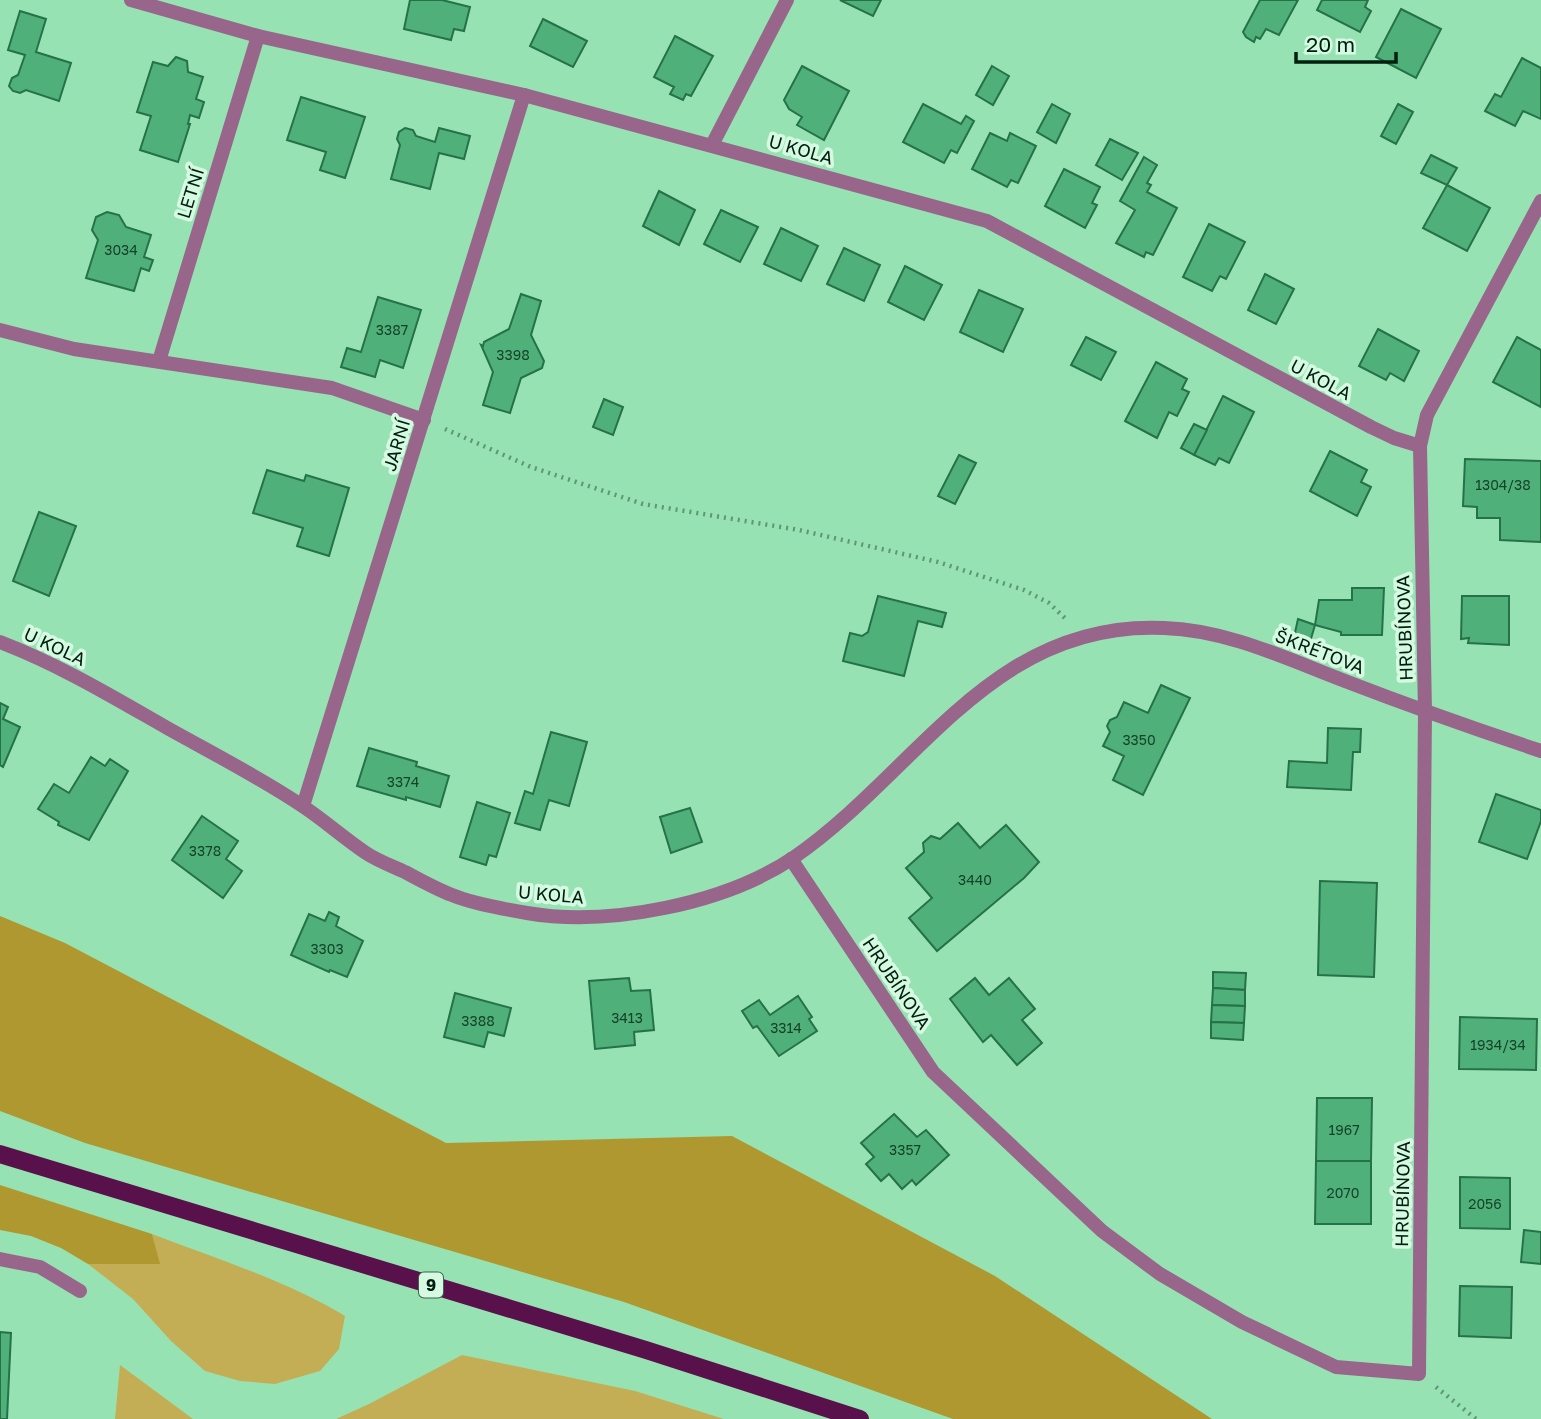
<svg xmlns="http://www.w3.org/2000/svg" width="1541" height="1419" font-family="'Golos Text',sans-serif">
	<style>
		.green { fill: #c3ae55 }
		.forest { fill: #af9830 }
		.building { fill: #50b07a; stroke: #257249; stroke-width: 2 }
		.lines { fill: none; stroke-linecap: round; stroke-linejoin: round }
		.path { stroke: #5d9774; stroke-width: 4.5; stroke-dasharray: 2 5; stroke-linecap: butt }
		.service { stroke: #98668b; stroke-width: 14 }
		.minor { stroke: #98668b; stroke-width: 14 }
		.primary { stroke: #59114c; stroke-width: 18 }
		.labels { text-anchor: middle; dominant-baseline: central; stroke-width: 7; stroke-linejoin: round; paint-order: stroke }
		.number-label { font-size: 14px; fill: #15432a }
		.shield { fill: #d5fae1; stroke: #41614e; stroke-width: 2 }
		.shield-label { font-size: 16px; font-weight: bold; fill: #011f0f }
		.street-label { font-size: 18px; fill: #011f0f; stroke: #d5fae1 }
	</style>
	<rect width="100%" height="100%" fill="#97e2b3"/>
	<g class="green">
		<path d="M152,1234C217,1259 285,1280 345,1316L339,1349L320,1371L275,1384L240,1381L205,1371L171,1341L133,1299L88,1264H159Z"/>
		<path d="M462,1355L635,1391L724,1419H336L369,1404Z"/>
		<path d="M120,1365L193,1419H115Z"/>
	</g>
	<g class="forest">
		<path d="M0,916L65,943L446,1143L732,1136L995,1276L1212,1419H953L624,1302L85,1143L0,1111Z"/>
		<path d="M0,1185L152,1234L160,1264H88L61,1248L31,1236L0,1230Z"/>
	</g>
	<g class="building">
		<path d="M410,0H442L470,7L464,31L454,29L451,40L404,29Z"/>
		<path d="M840,0H881L873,16Z"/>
		<path d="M1260,0H1298L1279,35L1266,29L1260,39L1256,37L1254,42L1246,37L1243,32Z"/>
		<path d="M1322,0H1368L1365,7L1371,11L1360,32L1317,10Z"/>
		<path d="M1401,9L1441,29L1416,78L1376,57Z"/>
		<path d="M20,11L46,19L36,52L71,63L59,101L26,90L20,93L13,91L9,86L12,78L18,75L25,55L8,50Z"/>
		<path d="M543,19L587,41L573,67L530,46Z"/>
		<path d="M675,36L713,56L691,96L686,94L683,100L670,94L674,87L654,77Z"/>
		<path d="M176,57L187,61L188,72L203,77L196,99L204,102L199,118L190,115L188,124H190L178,162L140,150L151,116L137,112L153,62L168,66Z"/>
		<path d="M1522,58L1541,68V119L1523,111L1515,126L1485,111L1495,94L1501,97Z"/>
		<path d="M802,66L849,91L824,140L797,125L802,117L789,109L784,100Z"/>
		<path d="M992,66L1009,76L993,105L976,95Z"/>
		<path d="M301,97L365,117L345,178L320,170L326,152L287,140Z"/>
		<path d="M923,104L961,124L966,116L974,121L957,153L951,150L944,163L903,142Z"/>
		<path d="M1052,104L1070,114L1056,143L1037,132Z"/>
		<path d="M1398,104L1413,112L1396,144L1381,136Z"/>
		<path d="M405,128L413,130L416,136L435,142L439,128L470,136L464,159L439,153L430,189L391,179L400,145L397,139L399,132Z"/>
		<path d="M990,133L1007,141L1010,133L1036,146L1018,183L1011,180L1007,187L972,169Z"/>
		<path d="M1110,139L1138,153L1122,180L1096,165Z"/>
		<path d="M1431,155L1457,168L1447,185L1421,173Z"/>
		<path d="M1144,157L1157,165L1147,183L1151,185L1147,192L1177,208L1153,255L1146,252L1144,257L1116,243L1135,210L1120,201Z"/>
		<path d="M1064,169L1100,187L1092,203L1097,205L1085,228L1045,206Z"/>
		<path d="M1447,185L1490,208L1467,251L1423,228Z"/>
		<path d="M659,191L695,210L679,245L643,226Z"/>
		<path d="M721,210L758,227L740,262L704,244Z"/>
		<path d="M107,212L119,215L126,227L151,235L144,257L153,260L149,271L141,268L134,291L86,278L98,240L92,230L96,217Z"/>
		<path d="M1209,224L1245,242L1226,279L1220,276L1212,291L1183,277Z"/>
		<path d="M781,228L818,246L801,281L764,264Z"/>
		<path d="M844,248L880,265L864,301L827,284Z"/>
		<path d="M905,266L942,285L924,320L888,302Z"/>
		<path d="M1265,274L1294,289L1276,324L1248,310Z"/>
		<path d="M979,290L1023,309L1003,352L960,332Z"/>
		<path d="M521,294L541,301L531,335L544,361L542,368L521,378L510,413L483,405L493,372L481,345L483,346L484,342L509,329Z"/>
		<path d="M378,297L421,310L403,368L380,360L375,377L341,367L347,348L361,352Z"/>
		<path d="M1378,329L1419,351L1404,381L1390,373L1386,380L1359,366Z"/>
		<path d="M1086,337L1116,352L1101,380L1071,365Z"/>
		<path d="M1517,337L1541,350V407L1493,382Z"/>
		<path d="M1156,362L1187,379L1182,389L1189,392L1177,416L1169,412L1157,438L1125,421Z"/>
		<path d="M1223,396L1254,412L1229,463L1219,458L1215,465L1194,455Z"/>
		<path d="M604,399L623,407L613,435L593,427Z"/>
		<path d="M1194,424L1207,430L1194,455L1181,448Z"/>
		<path d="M1330,451L1367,470L1361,482L1371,487L1357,516L1310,491Z"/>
		<path d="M959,455L976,463L955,504L938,496Z"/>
		<path d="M1465,459L1541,461V542L1500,540V518H1477V507L1463,506Z"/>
		<path d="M267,470L304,481L306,475L349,488L329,556L297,546L303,528L253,513Z"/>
		<path d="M39,512L76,526L49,596L13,581Z"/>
		<path d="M1352,588H1384L1382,635H1341V632L1315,625L1319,600H1352Z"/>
		<path d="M878,596L946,613L942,627L918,621L904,676L843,661L850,633L862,636L868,632Z"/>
		<path d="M1462,596H1509V645L1468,643L1469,638L1461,639Z"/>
		<path d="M1298,619L1315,625L1310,642L1294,637Z"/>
		<path d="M1161,685L1190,698L1143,795L1113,780L1124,756L1103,746L1110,732L1107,726L1110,720L1117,717L1124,702L1148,713Z"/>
		<path d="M0,703L8,707L3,719L20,727L3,767L0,765Z"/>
		<path d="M1328,728L1361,729L1360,752H1353L1351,790L1287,787L1289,761L1327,763Z"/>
		<path d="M551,732L587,742L569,806L549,800L540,830L515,823L525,791L533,794Z"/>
		<path d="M369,748L417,762L416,766L449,776L440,807L406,797V800L357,786Z"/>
		<path d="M91,757L105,766L110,759L128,771L89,840L58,825L59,822L38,809L54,784L69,793Z"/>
		<path d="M1496,794L1541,810V821L1527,859L1479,842Z"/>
		<path d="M477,802L510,813L496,857L489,855L486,865L460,857Z"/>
		<path d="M690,808L702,842L671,853L660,817Z"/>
		<path d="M202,816L238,841L226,859L242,871L223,898L172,860Z"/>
		<path d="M958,823L980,848L1006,825L1039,862L1024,878L937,951L909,918L932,898L906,868L924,852L923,843L931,836L940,839Z"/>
		<path d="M1320,881L1377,883L1374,977L1318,975Z"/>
		<path d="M329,912L339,917L336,926L363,941L347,977L330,970L329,972L291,955L309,914L325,921Z"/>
		<path d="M1213,972L1246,973L1245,990L1213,988Z"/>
		<path d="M629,978L631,991L650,990L654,1030L634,1032L635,1045L595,1049L589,981Z"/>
		<path d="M975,978L989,995L1009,978L1035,1009L1022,1020L1042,1043L1017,1065L991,1035L983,1042L950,999Z"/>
		<path d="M1213,988L1245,990V1006L1212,1005Z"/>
		<path d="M455,993L511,1008L504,1036L488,1032L484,1047L444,1037Z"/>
		<path d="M798,996L812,1017L809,1019L817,1031L779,1056L757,1026L753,1028L742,1011L759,1000L770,1015Z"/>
		<path d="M1212,1005L1245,1006L1244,1023L1211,1022Z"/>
		<path d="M1460,1017L1537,1019L1536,1070L1459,1069Z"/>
		<path d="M1211,1022L1244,1023L1243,1040L1211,1038Z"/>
		<path d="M1317,1098H1372L1371,1161H1316Z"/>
		<path d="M894,1114L917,1137L926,1130L949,1155L916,1185L912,1180L902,1189L889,1174L881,1181L866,1164L874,1157L861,1143Z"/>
		<path d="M1316,1161H1371V1224H1315Z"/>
		<path d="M1460,1177L1510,1178V1229L1460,1228Z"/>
		<path d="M1524,1230L1541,1232V1264L1521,1262Z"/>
		<path d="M1460,1286L1512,1287L1511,1338L1459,1336Z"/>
		<path d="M0,1332L11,1333L7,1419H0Z"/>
	</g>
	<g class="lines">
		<g class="path">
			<path d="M445,429L531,467L643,504L799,530L938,562L1024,590L1049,603L1067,620"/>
			<path d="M1436,1387L1476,1419"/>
		</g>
		<path class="service" d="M0,1259L40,1267L80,1291"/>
		<g class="minor">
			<path d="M131,0L258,36L524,95L987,221L1371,427L1394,438L1420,446"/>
			<path d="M712,145L787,0"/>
			<path d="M0,330L74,349L332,388L424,420"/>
			<path d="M159,361L258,36"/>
			<path d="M0,642C60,665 113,697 169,729C214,754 261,778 304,807C325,821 345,839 366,853C378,861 392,866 405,872C420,880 436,889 452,895C474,904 503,909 527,913C608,927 724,904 793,858C917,773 991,620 1164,628C1228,630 1287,659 1345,681C1410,706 1475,729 1541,751"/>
			<path d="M303,806L524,95"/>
			<path d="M791,859L933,1072L1102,1231L1160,1274L1242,1322L1336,1367L1419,1374L1425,712L1420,446L1427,415L1541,201"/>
		</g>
		<path class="primary" d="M0,1154L646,1350L860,1419"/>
	</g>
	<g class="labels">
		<g class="number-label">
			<text x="121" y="249">3034</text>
			<text x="392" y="329">3387</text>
			<text x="513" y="354">3398</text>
			<text x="1503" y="484">1304/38</text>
			<text x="1139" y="739">3350</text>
			<text x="403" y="781">3374</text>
			<text x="205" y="850">3378</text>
			<text x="975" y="879">3440</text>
			<text x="327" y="948">3303</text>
			<text x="627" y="1017">3413</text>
			<text x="478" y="1020">3388</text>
			<text x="786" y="1027">3314</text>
			<text x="1498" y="1044">1934/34</text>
			<text x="1344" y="1129">1967</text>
			<text x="905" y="1149">3357</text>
			<text x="1343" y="1192">2070</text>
			<text x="1485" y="1203">2056</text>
		</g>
		<rect class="shield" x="419" y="1272.5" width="24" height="25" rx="5"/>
		<g class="shield-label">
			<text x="431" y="1285">9</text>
		</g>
		<g class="street-label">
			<text transform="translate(801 149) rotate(16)">U KOLA</text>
			<text transform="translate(190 193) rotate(-73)">LETNÍ</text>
			<text transform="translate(1321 379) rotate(28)">U KOLA</text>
			<text transform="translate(396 445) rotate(-73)">JARNÍ</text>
			<text transform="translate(1404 628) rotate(-92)">HRUBÍNOVA</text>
			<text transform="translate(55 646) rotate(25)">U KOLA</text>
			<text transform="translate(1320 651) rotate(21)">ŠKRÉTOVA</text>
			<text transform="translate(551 894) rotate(5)">U KOLA</text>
			<text transform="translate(897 983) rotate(56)">HRUBÍNOVA</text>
			<text transform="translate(1402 1194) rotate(-89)">HRUBÍNOVA</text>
		</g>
	</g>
	<path d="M1296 52v10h100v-10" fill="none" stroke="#011f0f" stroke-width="3.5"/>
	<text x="1306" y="52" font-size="21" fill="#011f0f" stroke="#d5fae1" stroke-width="5" paint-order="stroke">20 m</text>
</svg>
